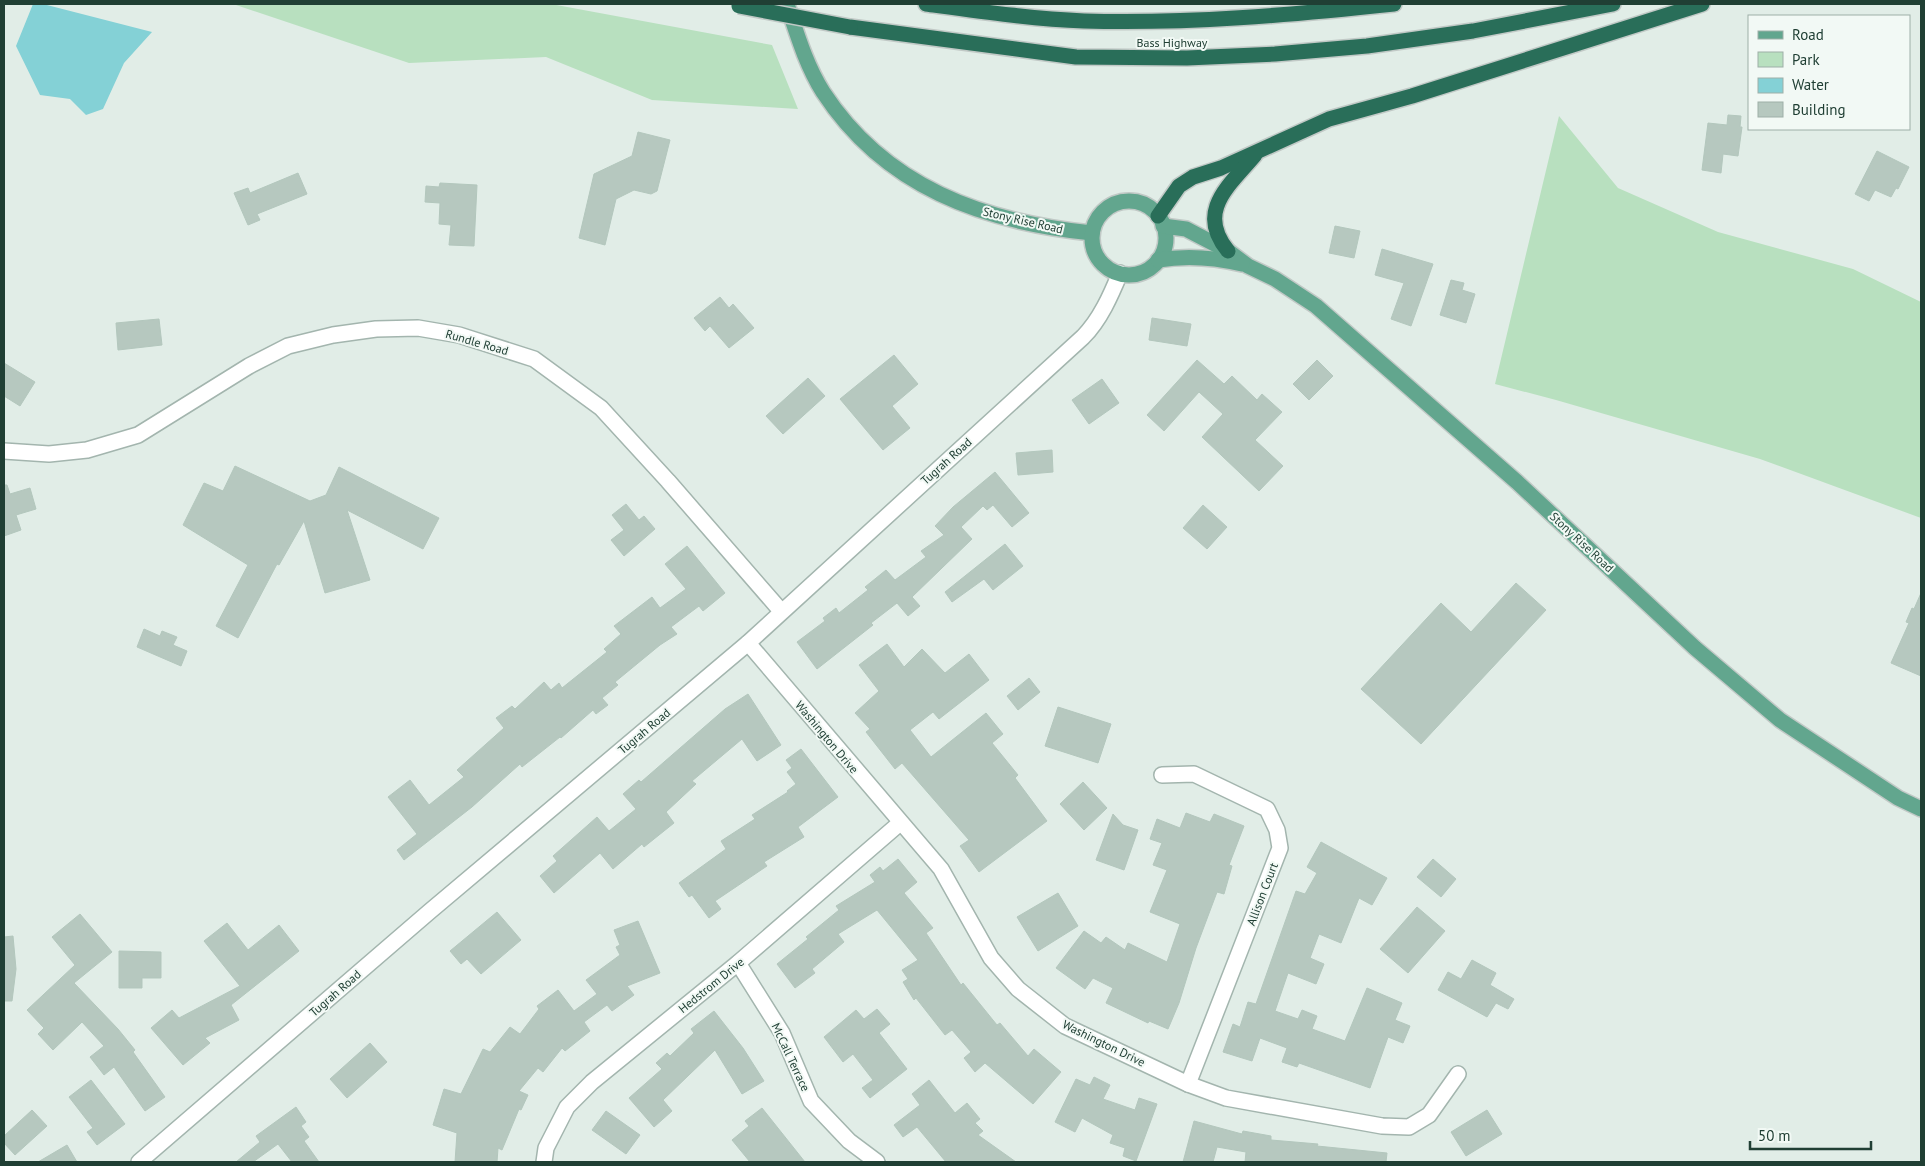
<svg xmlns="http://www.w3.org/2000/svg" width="1925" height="1166" font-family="'PT Sans',sans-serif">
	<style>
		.green { fill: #b8e0bf }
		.water { fill: #84d1d6 }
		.building { fill: #b6c8bf; stroke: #b3c7bd }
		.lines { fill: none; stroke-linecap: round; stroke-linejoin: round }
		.street-casing { stroke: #a3b5ae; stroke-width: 18 }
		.primary-casing { stroke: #c1c9c6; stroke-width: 18 }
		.highway-casing { stroke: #c1c9c6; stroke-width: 18 }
		.street { stroke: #fff; stroke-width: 15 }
		.primary { stroke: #62a68e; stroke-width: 15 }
		.highway { stroke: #296e59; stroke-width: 15 }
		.highway-bridge-casing { stroke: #c1c9c6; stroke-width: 18; stroke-linecap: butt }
		.highway-bridge { stroke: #296e59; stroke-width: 15 }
		.labels { text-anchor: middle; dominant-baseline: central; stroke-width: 4; stroke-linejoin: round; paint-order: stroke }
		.street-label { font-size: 12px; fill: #203f34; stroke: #f2f9f5 }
	</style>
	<rect width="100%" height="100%" fill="#e1ede7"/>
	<g class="green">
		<path d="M233,4H551L772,45L798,109L652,100L546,57L409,63Z"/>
		<path d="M1559,116L1618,188L1718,232L1853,269L1921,302V518L1760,459L1556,400L1495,384Z"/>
	</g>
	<path class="water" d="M33,4H43L152,32L124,63L103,109L86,115L70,99L40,95L16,46Z"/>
	<g class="building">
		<path d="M1728,115L1741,116L1740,127H1742L1738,156L1723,154L1721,173L1702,170L1708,123L1727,125Z"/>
		<path d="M638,132L670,140L657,191L651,194L634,190L616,199L605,245L579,238L594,174L632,156Z"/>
		<path d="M1877,151L1909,167L1898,189L1896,188L1891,197L1875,190L1869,201L1855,194Z"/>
		<path d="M298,173L307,194L257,214L260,220L248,225L234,193L248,188L250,193Z"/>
		<path d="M440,183L477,185L474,246L449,245L451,225L439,224L440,203L425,202L426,186L439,187Z"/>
		<path d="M1335,226L1360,231L1354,258L1329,253Z"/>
		<path d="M1382,249L1433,264L1411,326L1391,319L1404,283L1375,275Z"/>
		<path d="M1451,280L1464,283L1462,290L1475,294L1466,323L1440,315Z"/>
		<path d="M720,297L729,308L733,304L754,328L729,348L710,326L705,331L694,318Z"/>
		<path d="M1152,318L1191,324L1187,346L1149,340Z"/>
		<path d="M159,319L162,345L118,350L116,323Z"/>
		<path d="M894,355L918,384L892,406L910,428L883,450L840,399Z"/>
		<path d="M1197,360L1224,384L1232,376L1257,400L1262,394L1282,412L1255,440L1283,466L1259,491L1202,437L1223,414L1199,392L1164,431L1147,415Z"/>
		<path d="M1317,360L1333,376L1309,400L1293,384Z"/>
		<path d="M4,363L35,382L20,406L4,396Z"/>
		<path d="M808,378L825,396L783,434L766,416Z"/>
		<path d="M1102,379L1119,403L1089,424L1072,400Z"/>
		<path d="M1052,450L1053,472L1018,475L1016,453Z"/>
		<path d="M235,466L310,501L326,495L339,467L439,518L423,549L347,510L370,580L325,593L304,521L279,565L277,564L238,638L216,626L248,565L183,525L204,483L223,491Z"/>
		<path d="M995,472L1029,513L1012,527L993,505L987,510L983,506L961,527L972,539L912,597L920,606L908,616L897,603L871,623L873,625L817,669L797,642L825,621L823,618L836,608L839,613L868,590L865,587L886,570L895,580L926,557L921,551L944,535L935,526L953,507Z"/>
		<path d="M4,485H7L10,494L30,488L36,509L16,515L21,530L4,536Z"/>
		<path d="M626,504L639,520L644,516L655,529L624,556L611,540L624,530L612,515Z"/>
		<path d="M1203,505L1227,527L1207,549L1183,528Z"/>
		<path d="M1005,544L1023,566L993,590L984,579L952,602L945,592Z"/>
		<path d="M687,546L725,593L703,611L699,606L671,627L677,634L660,645L615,682L618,685L602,698L608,705L596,714L593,710L561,738L560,737L522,767L520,764L472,807L404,860L397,850L417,834L388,797L410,780L429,805L464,777L457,770L504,728L496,718L512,706L515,709L544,682L551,690L559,683L562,688L607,652L604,649L621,634L614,626L652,597L660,608L686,589L665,564Z"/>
		<path d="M1516,583L1546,610L1421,744L1361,689L1441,603L1471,632Z"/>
		<path d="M1921,593V676L1891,663L1909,623L1906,622L1912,608L1914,609Z"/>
		<path d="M144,629L160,636L162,631L177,637L173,645L187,651L181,666L137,647Z"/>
		<path d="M887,644L904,667L922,649L945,673L969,654L989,680L939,719L933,712L910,730L931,757L986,713L1003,734L992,743L1018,775L1015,778L1047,821L979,872L960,846L969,840L902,763L895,769L866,732L870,729L855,713L879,691L859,665Z"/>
		<path d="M1029,678L1040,692L1018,710L1007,696Z"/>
		<path d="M748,694L781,745L757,761L742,739L692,781L696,784L666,812L674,823L644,847L642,844L613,869L600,853L554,893L540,876L557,861L553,856L597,817L609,831L636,809L623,794L639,780L641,782L725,709Z"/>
		<path d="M1058,707L1111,724L1098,763L1045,746Z"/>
		<path d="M801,749L838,797L798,827L804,837L764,862L767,866L715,901L721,909L709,918L692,895L689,897L679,883L726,849L721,841L755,819L752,815L788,792L787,791L796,784L787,772L792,768L786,760Z"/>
		<path d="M1083,782L1107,808L1084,830L1060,804Z"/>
		<path d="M1186,813L1210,822L1214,814L1244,826L1229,865L1232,866L1224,894L1217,892L1196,948L1179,1003L1168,1029L1149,1021L1148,1023L1106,1003L1113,988L1093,978L1085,989L1056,968L1084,931L1101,943L1106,937L1125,950L1128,943L1167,962L1180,924L1150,912L1167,870L1153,865L1162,843L1150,839L1157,819L1180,828Z"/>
		<path d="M1113,814L1123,825L1138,830L1124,870L1096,860Z"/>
		<path d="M1321,842L1387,878L1372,905L1359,898L1341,943L1319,934L1310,958L1324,964L1316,984L1288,973L1275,1011L1298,1019L1302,1010L1317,1016L1312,1029L1345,1041L1367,988L1402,1003L1395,1020L1410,1026L1403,1043L1388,1037L1370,1088L1299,1063L1297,1067L1282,1062L1287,1048L1260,1038L1252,1061L1223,1052L1233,1024L1240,1027L1248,1002L1256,1004L1296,891L1305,894L1317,873L1307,867Z"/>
		<path d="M898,859L917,882L904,893L933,928L926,933L961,985L963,983L997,1025L1000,1023L1028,1056L1034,1049L1061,1072L1033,1104L985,1063L975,1072L964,1058L971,1052L952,1030L945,1035L916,998L914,1000L903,982L908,979L902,970L918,960L877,910L838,934L844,942L812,969L815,973L795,988L777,964L808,939L806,937L839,910L836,906L875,882L870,875L880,867L883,871Z"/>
		<path d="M1433,859L1456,879L1441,897L1417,877Z"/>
		<path d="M1058,893L1078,926L1038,951L1017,917Z"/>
		<path d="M1417,907L1445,931L1408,973L1380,949Z"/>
		<path d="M497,912L521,940L481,974L467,959L461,964L450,951Z"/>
		<path d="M80,914L112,952L74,983L118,1029L135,1050L133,1052L165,1097L145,1111L114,1067L104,1075L90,1057L104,1046L82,1022L53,1050L38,1034L44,1028L27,1010L75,965L52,937Z"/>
		<path d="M638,921L660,973L627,986L634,995L612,1011L607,1005L584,1022L590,1031L565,1051L562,1048L543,1072L538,1068L519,1091L528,1095L521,1110L519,1109L502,1150L498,1148L497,1162H455L457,1133L433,1125L444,1089L461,1094L483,1049L490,1052L510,1027L520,1034L539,1009L537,1006L558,990L574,1011L597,994L586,980L620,955L616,947L620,945L614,930Z"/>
		<path d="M227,923L248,950L279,925L299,951L231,1005L239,1020L205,1038L210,1043L183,1065L151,1028L172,1010L179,1018L240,986L204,941Z"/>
		<path d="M13,936L16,969L12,1001H4V937Z"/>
		<path d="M119,951L161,952V978H142V988H119Z"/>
		<path d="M1472,960L1496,973L1490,985L1514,999L1508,1009L1496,1003L1487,1017L1438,990L1448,972L1461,979Z"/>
		<path d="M877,1009L890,1024L879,1033L907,1069L870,1098L862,1088L873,1080L853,1054L843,1062L824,1037L856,1010L864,1019Z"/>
		<path d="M714,1011L743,1048L764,1081L742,1094L715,1050L663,1100L672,1111L654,1127L629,1098L662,1069L656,1063L667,1053L670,1056L694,1033L691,1029Z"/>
		<path d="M370,1043L387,1062L347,1098L330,1079Z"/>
		<path d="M1094,1077L1110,1085L1103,1099L1135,1110L1139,1098L1157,1104L1136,1161L1123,1156L1125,1148L1110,1143L1113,1135L1082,1118L1075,1132L1055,1122L1076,1079L1090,1085Z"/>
		<path d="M91,1080L125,1124L97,1145L87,1132L93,1128L69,1097Z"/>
		<path d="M929,1080L955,1113L967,1103L980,1119L975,1123L983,1131L978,1135L1016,1162H946L917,1127L903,1137L894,1125L920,1105L912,1094Z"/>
		<path d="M296,1107L306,1122L301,1126L309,1137L304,1141L319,1162H292L278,1144L253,1162H236L260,1142L256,1136Z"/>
		<path d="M762,1108L805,1162H750L732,1140L749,1126L745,1121Z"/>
		<path d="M32,1110L47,1126L15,1155L4,1143V1136Z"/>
		<path d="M1487,1110L1502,1134L1466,1156L1451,1132Z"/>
		<path d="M606,1111L640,1135L626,1154L592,1130Z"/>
		<path d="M1194,1121L1242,1134L1243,1131L1271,1136V1140L1318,1144L1317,1146L1387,1153L1386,1162H1245L1246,1152L1217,1147L1213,1162H1183Z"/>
		<path d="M67,1145L77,1162H38Z"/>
	</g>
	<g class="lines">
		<g class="street-casing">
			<g id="street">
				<path d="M4,451L49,454L87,450L138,435L249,366L288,346L333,335L376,329L418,328L459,335L534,359L601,408L668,481L781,611"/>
				<path d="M748,643L941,869L991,958L1018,989L1065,1026L1188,1084L1226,1098L1382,1126L1409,1127L1429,1115L1458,1074"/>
				<path d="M1162,775L1194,774L1267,809L1277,830L1280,848L1188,1084"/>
				<path d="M738,963L782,1033L811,1101L849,1141L877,1162"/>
				<path d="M139,1162L429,912L748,643L1083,337C1100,320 1111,295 1120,273"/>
				<path d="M544,1162L546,1148L567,1107L592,1082L738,963L900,823"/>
			</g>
		</g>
		<g class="primary-casing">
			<g id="primary">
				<path d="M787,4C797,34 806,65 823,92C885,187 983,222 1092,233"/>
				<circle cx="1129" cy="238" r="37"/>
				<path d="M1163,226L1186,229L1228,251L1248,266L1275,279L1316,306L1517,482L1695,648L1780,720L1898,798L1921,809"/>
				<path d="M1158,260C1187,255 1213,257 1242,264"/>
			</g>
		</g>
		<g class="highway-casing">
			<g id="highway">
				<path d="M926,4C977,11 1032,19 1084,21C1188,24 1291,15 1394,4"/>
				<path d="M850,27L1076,57L1187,58L1275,54L1367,46L1473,31L1613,4"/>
				<path d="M1158,216L1179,186L1193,177L1221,168L1329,119L1412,96L1702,4"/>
				<path d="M1228,251C1195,211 1230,185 1255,155"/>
			</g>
		</g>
		<use href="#street" class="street"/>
		<use href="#primary" class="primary"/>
		<use href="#highway" class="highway"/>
		<g class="highway-bridge-casing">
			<path id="highway-bridge" d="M739,6L850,27"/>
		</g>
		<use href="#highway-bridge" class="highway-bridge"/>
	</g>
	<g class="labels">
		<g class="street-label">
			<text x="1172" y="42">Bass Highway</text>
			<text transform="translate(1023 220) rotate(13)">Stony Rise Road</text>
			<text transform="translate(477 342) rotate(16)">Rundle Road</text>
			<text transform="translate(946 461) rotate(-42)">Tugrah Road</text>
			<text transform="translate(1582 542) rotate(43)">Stony Rise Road</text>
			<text transform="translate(644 731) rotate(-40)">Tugrah Road</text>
			<text transform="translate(827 737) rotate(50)">Washington Drive</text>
			<text transform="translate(1262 894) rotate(-69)">Allison Court</text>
			<text transform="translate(711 985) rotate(-39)">Hedstrom Drive</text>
			<text transform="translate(335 993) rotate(-41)">Tugrah Road</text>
			<text transform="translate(1104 1043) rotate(26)">Washington Drive</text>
			<text transform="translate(791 1057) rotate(65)">McCall Terrace</text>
		</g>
	</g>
	<rect width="1925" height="1166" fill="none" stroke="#203f34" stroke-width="10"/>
	<rect x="1748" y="15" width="162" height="115" fill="#f2f9f5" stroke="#9eafa8"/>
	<rect x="1758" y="31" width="25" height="8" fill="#62a68e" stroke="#9eafa8"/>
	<text x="1792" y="40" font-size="15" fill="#203f34">Road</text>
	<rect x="1758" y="52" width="25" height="15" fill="#b8e0bf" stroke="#9eafa8"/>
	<text x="1792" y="65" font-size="15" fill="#203f34">Park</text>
	<rect x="1758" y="78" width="25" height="15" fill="#84d1d6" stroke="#9eafa8"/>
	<text x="1792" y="90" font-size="15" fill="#203f34">Water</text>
	<rect x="1758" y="102" width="25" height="15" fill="#b6c8bf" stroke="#9eafa8"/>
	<text x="1792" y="115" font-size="15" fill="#203f34">Building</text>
	<path d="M1750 1141v8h121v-8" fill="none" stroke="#203f34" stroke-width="2.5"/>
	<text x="1758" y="1141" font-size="15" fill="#203f34" stroke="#f2f9f5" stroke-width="4" paint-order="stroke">50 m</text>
</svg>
